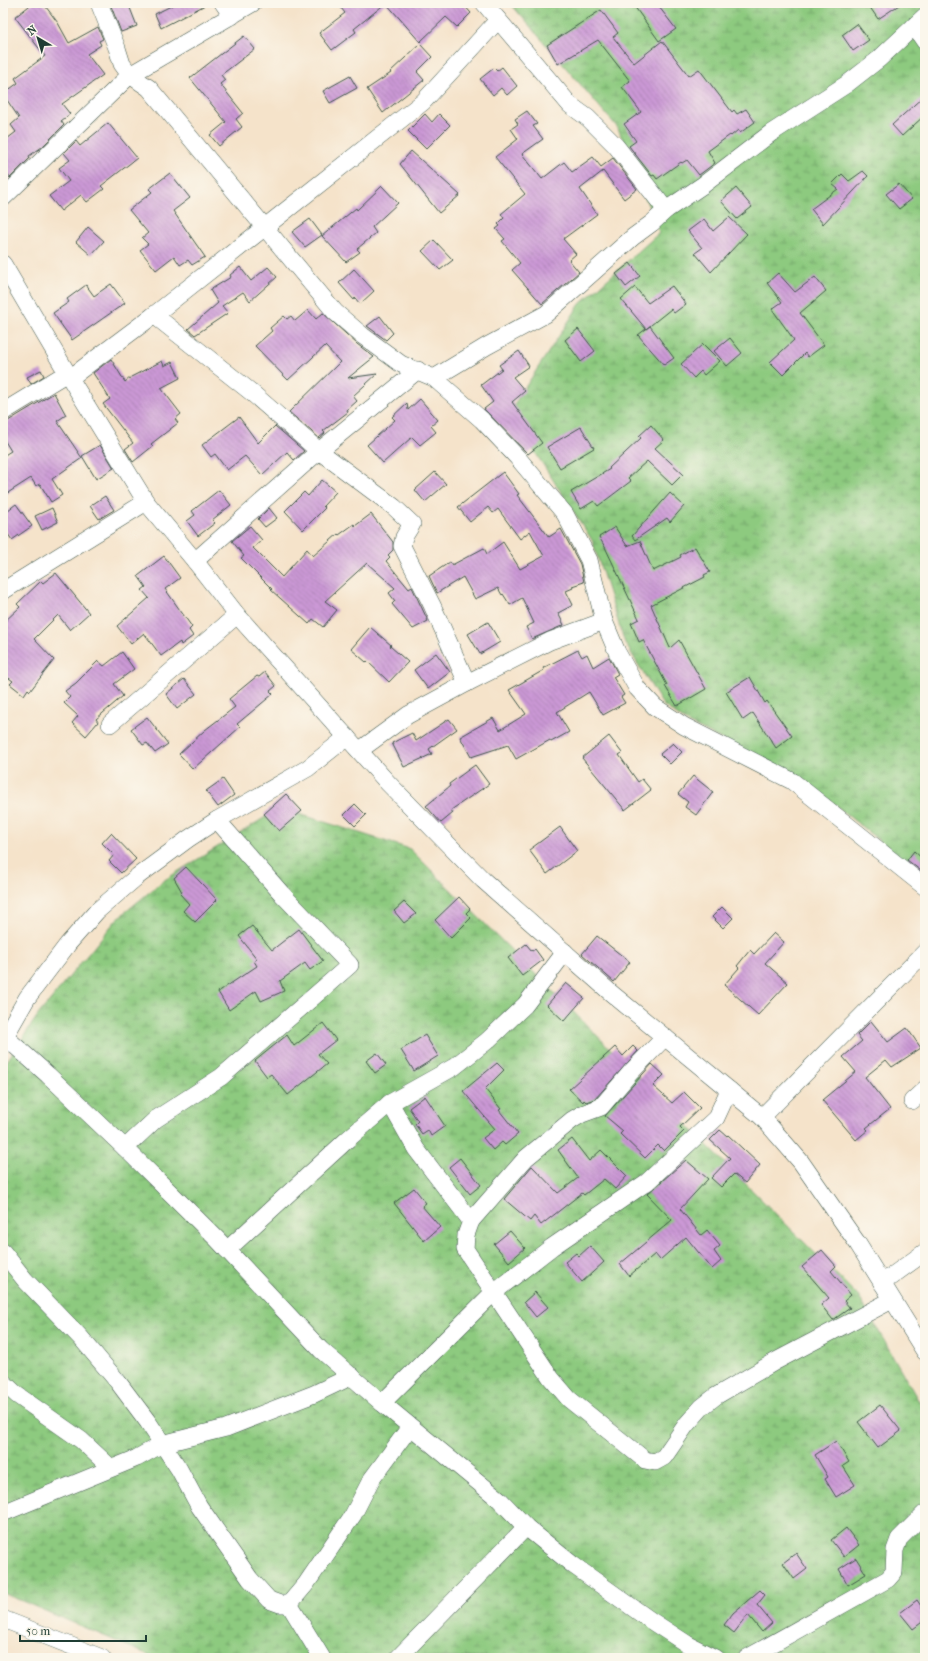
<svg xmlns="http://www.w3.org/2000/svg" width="928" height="1661" font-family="'IM FELL French Canon',serif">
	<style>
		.wetland { fill: url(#wetland-marsh); stroke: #56845a }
		.building { fill: url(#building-back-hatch) }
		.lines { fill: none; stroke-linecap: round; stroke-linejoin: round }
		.minor-casing { stroke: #3f564a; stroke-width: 18 }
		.minor { stroke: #fff; stroke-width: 17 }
	</style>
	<defs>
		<pattern id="wetland-marsh" width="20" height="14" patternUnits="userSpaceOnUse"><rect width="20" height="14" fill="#8dca7f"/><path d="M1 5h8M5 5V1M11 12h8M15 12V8" fill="none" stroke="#73a569"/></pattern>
		<pattern id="building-back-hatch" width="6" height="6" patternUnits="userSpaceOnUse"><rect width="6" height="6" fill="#cb98d5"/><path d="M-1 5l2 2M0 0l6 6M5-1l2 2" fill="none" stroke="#a47dae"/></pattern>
	</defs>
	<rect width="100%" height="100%" fill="#fbf7ec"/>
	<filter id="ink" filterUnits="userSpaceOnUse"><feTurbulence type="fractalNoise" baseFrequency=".025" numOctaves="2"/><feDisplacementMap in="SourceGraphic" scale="8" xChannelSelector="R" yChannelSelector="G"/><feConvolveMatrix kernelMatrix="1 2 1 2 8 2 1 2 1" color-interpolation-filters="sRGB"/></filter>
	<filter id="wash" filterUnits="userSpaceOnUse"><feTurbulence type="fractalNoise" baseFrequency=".012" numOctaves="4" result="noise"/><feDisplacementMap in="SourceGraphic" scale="16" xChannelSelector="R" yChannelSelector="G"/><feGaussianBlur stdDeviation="0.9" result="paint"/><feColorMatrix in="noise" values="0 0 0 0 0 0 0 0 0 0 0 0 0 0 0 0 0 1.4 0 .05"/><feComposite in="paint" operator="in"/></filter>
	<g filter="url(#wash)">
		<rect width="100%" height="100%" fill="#f5e3ca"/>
		<g class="wetland">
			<path d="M510,3H925V882L888,848L802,778L688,723L663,705L625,643L592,540L509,412L580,304L659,233L618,128Z"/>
			<path d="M280,808L410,849L859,1297L925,1412V1658H156L3,1593V1067L38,1015L117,919L163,881Z"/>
		</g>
		<g id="blocks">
			<g class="building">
				<path d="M33,3H43L58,23L69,43L98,27L103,39L99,41L101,45L87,54L103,75L62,104L70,114L61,121L64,125L42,147L29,156L30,158L10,178L3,169V142L16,132L11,125L19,118L3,94L18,83L15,78L45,56L15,17Z"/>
				<path d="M119,3H128L137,26L121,32L111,6Z"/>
				<path d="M177,3H209L161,28L155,14Z"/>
				<path d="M337,3H386L354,29L356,32L332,50L319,33L345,13Z"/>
				<path d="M386,3H462L471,13L457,27L446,17L420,42Z"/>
				<path d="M632,3H656L676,29L659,41Z"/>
				<path d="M867,3H902L878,19Z"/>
				<path d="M601,10L618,33L613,37L634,63L662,41L689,76L699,69L732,112L734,110L737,114L746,109L755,122L740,133L738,130L731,136L730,135L708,151L715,163L699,175L687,160L682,163L681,162L657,179L654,175L652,176L629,146L636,141L624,124L641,112L622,87L630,81L598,40L558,64L547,45Z"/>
				<path d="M857,24L869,40L853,51L842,35Z"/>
				<path d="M244,36L255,49L221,75L225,80L220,84L243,113L236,119L242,127L219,146L210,135L226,122L190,78Z"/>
				<path d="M420,44L432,57L417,72L424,80L383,113L367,89L391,73L390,72Z"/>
				<path d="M502,67L517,86L507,95L501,88L493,95L480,79L494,68L497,71Z"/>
				<path d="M350,76L357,88L330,103L323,91Z"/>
				<path d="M925,95V115L902,136L892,125Z"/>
				<path d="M527,111L537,124L533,126L543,139L522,154L542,179L564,162L572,172L593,157L601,167L613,158L637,189L624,199L603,171L580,189L597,214L563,239L576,254L569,260L579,272L542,304L512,270L520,263L502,241L505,239L496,229L500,226L498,224L504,218L501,214L525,194L495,157L518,139L511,129L518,124L515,119Z"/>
				<path d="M425,114L432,122L439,114L450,125L426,149L408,131Z"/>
				<path d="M108,123L137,158L101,186L104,189L87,202L81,195L61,211L49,196L69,181L59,168L70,160L64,153L76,141L80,146Z"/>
				<path d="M411,151L460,195L439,213L400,164Z"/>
				<path d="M863,171L868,176L823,224L811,209L838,189L832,184L842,174L849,181Z"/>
				<path d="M170,173L190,198L173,211L205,257L192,265L188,260L180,265L174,256L156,270L140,250L148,244L142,238L148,233L129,210L152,192L149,189Z"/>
				<path d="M899,184L912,199L899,209L886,194Z"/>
				<path d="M382,186L398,203L372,227L376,233L357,249L360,252L346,262L322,236L356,208L357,210Z"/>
				<path d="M736,188L752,207L737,219L721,201Z"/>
				<path d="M729,217L747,234L711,272L695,253L702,248L688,231L704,219L713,231Z"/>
				<path d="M310,219L322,235L305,247L292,232Z"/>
				<path d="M88,227L104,241L91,255L76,242Z"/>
				<path d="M434,240L453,260L440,270L422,251Z"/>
				<path d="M630,263L640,276L626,287L616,274Z"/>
				<path d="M240,267L251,281L268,267L277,277L250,301L243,292L222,306L228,313L195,335L188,329L218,303L210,290L231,277L230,275Z"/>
				<path d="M354,269L374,291L360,304L355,298L354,300L339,283Z"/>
				<path d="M778,273L795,292L815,277L826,291L800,313L824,345L808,357L805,353L783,375L770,362L794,340L772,309L782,302L767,283Z"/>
				<path d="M111,284L125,303L72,340L53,313L69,302L67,299L86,285L94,296Z"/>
				<path d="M672,286L686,304L674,313L671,309L646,329L621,299L635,287L648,303Z"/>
				<path d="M308,310L316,319L323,313L357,344L374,357L348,378L377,374L353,396L357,401L347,410L348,412L323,431L325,433L319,438L289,412L340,362L325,346L288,380L255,346L272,331L270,328L284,316L287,319L291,316L295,321Z"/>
				<path d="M380,316L393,333L386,340L367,326Z"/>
				<path d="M650,326L674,358L664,365L638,335Z"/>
				<path d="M578,329L595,351L581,362L565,340Z"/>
				<path d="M730,338L742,353L727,366L714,351Z"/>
				<path d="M703,344L720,361L704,375L701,371L694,378L681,364Z"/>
				<path d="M519,351L529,366L513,377L525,391L512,402L542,443L528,454L484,409L493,402L481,385L502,369L499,365Z"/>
				<path d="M111,359L125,382L131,377L162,361L164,366L172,362L180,378L161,388L181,414L175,419L178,423L151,444L153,446L133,462L125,449L133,443L103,404L110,399L93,373Z"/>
				<path d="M41,370L44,376L31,384L27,377Z"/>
				<path d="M54,393L66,415L57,421L82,458L52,479L62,495L51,502L40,484L36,486L31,478L3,496V456L11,451L3,438V422L8,421Z"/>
				<path d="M420,399L438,420L431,426L436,432L420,445L412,437L383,463L367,445L395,420L392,417L407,403L408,410Z"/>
				<path d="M239,417L258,443L275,426L304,451L294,460L287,452L262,475L245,456L227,470L215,454L211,457L202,445Z"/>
				<path d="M651,425L664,440L655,448L683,474L672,485L647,461L628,478L631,481L598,506L594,501L581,509L571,492L610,469L609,468L641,438L639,436Z"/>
				<path d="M581,427L594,448L560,468L547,447Z"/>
				<path d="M100,445L114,468L96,479L82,456Z"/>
				<path d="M435,472L446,484L425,502L415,490Z"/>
				<path d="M503,472L519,494L517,495L549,537L561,529L580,564L584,582L572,586L573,588L566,591L573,605L558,613L564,625L532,639L526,627L534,623L522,598L510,605L503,594L502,595L498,588L475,599L463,577L437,593L429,576L450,562L452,565L484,548L487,554L503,542L520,569L544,556L530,531L520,539L498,509L493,513L488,507L470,522L458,507Z"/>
				<path d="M322,480L336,492L323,506L325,508L303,530L285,511L304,492L308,496Z"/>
				<path d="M219,490L231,505L212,520L215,523L198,536L187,521L195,515L192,511Z"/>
				<path d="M670,493L684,506L670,522L667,518L635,540L632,536Z"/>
				<path d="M105,496L114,510L99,519L90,506Z"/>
				<path d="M16,504L32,526L12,540L3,527V514Z"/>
				<path d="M52,508L58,522L42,530L35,516Z"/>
				<path d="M269,508L277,518L265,527L258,519Z"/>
				<path d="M371,514L393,542V550L388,555L390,557L386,561L409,589L412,587L428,621L413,629L392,604L395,601L389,593L395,588L367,563L325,601L337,610L323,627L313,619L309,624L271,590L272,589L241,558L244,556L232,541L250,526L262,540L253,548L282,577L307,549L313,556L338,534L339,535L354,524L355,526Z"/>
				<path d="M615,527L627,546L640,541L653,571L681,557L680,555L695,547L710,572L704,575L705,577L651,605L670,648L679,640L706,689L677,706L665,686L667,685L643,640L639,642L631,623L639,619L605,547L599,537Z"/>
				<path d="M164,556L180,578L165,589L192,627L189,630L193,636L181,645L180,642L161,656L144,633L131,644L117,626L149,598L142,590L146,587L138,576Z"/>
				<path d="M56,573L89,613L70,630L58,615L34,639L54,660L30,691L28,689L24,695L10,684L13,681L3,674V623L20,607L17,604L41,581L43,583Z"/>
				<path d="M488,622L500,642L480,654L468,634Z"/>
				<path d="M370,627L391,645L390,646L408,662L389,682L367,661L366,662L351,649Z"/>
				<path d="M578,650L582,657L587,654L593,667L609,657L618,674L613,677L624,695L621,697L625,703L603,715L589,692L557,712L569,732L551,742L550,740L516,759L508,745L471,757L460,737L493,718L500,730L526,714L509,690L544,670L543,668Z"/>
				<path d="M122,652L134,669L114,684L123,696L96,719L98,722L86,736L72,723L78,716L64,703L70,697L65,691L76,683L98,661L104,666Z"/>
				<path d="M436,653L450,672L428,689L414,670Z"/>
				<path d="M265,672L276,686L270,691L273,694L237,724L240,727L193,769L179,754L205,730L235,707L229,699L257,676L259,677Z"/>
				<path d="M750,677L765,703L767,701L792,736L776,748L753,713L743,720L726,692Z"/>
				<path d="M184,679L196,694L177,709L166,694Z"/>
				<path d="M147,717L168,744L155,753L147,743L143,745L131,729Z"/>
				<path d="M449,719L457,729L429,749L432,754L404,767L392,743L412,733L416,741Z"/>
				<path d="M609,736L622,753L619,755L638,782L642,779L651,790L625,810L582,758Z"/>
				<path d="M673,743L682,752L670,764L660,754Z"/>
				<path d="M475,765L489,784L451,810L453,813L441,823L426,806L450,786L449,784Z"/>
				<path d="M693,776L713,792L696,815L685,807L688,802L678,794Z"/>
				<path d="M223,779L234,795L218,807L206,791Z"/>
				<path d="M286,794L302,811L279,831L264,814Z"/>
				<path d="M355,804L366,815L355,826L344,815Z"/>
				<path d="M560,827L577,851L547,874L529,850Z"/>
				<path d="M111,833L136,859L121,873L109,861L114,855L102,843Z"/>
				<path d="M914,851L925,861V874L907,860Z"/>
				<path d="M186,867L217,900L195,922L183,911L189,904L180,894L182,892L174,878Z"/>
				<path d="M459,897L470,909L466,913L471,918L451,938L435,920Z"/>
				<path d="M404,902L416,914L404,923L394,911Z"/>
				<path d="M722,907L733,918L723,928L712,917Z"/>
				<path d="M252,926L272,950L299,929L323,961L310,970L305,963L280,981L284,991L261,1001L256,991L229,1010L218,992L257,966L254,961L257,959L239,936Z"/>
				<path d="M774,933L784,942L765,963L788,983L758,1015L724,985L739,968L737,966L750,950L754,954Z"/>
				<path d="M597,936L630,962L614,982L582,954Z"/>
				<path d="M526,944L532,951L535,949L543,960L522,976L508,958Z"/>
				<path d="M566,983L584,998L564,1021L547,1005Z"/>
				<path d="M871,1021L888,1042L907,1028L921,1048L892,1067L886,1060L865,1077L890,1109L866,1128L868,1130L856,1140L822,1100L856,1072L843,1057L862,1041L857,1035Z"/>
				<path d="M323,1023L336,1040L318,1054L327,1064L288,1095L271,1074L267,1077L255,1061L287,1035L294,1046Z"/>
				<path d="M425,1035L438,1056L414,1071L401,1050Z"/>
				<path d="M633,1046L638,1051L595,1099L586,1102L584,1100L583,1102L569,1089L615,1047L623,1056Z"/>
				<path d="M377,1053L386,1065L375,1073L366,1061Z"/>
				<path d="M497,1063L504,1070L485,1089L501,1109L499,1110L518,1134L505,1145L502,1142L493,1150L483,1138L495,1129L463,1091Z"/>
				<path d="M652,1064L664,1075L653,1086L672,1103L684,1092L700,1108L680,1127L684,1131L664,1151L658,1145L645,1158L620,1134L623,1131L605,1116Z"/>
				<path d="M425,1096L445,1126L431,1136L428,1130L422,1134L415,1124L418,1121L409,1108Z"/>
				<path d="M720,1130L727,1136L728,1135L760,1165L745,1183L734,1174L721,1187L711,1178L730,1158L710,1140Z"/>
				<path d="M572,1139L589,1161L601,1150L627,1176L615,1189L604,1179L584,1195L582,1193L541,1225L534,1216L530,1221L504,1199L532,1166L558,1193L578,1178L558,1150Z"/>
				<path d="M460,1158L481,1185L470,1194L449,1167Z"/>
				<path d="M686,1160L708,1179L680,1209L701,1235L707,1230L720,1246L714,1251L721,1261L712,1269L686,1237L660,1260L655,1254L629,1276L620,1264L672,1220L647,1194Z"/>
				<path d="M414,1188L426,1203L422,1206L440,1227L424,1241L394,1203Z"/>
				<path d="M510,1231L525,1248L509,1262L494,1244Z"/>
				<path d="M590,1246L604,1262L582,1282L565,1262L576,1253L579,1256Z"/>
				<path d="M822,1250L836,1266L831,1271L851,1295L844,1301L850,1308L833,1320L821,1305L829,1298L802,1267Z"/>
				<path d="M535,1292L548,1307L536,1317L524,1302Z"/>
				<path d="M880,1405L901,1431L878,1448L858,1422Z"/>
				<path d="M836,1441L849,1462L843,1466L855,1485L836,1497L825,1479L828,1477L815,1455Z"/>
				<path d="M846,1528L859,1545L844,1557L831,1540Z"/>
				<path d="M796,1553L807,1569L794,1579L783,1563Z"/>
				<path d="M856,1558L866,1574L848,1585L839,1569Z"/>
				<path d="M760,1590L765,1595L757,1605L772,1623L762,1632L748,1615L734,1633L724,1625L733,1613Z"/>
				<path d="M917,1600L925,1612V1620L913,1629L900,1613Z"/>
			</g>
		</g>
	</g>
	<g filter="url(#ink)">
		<use href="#blocks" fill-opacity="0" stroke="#3f564a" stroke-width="1"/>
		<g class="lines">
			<g class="minor-casing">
				<g id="minor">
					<path d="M99,3L117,48L122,64L130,75L149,88L335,312L363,336L401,364L434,378L482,420L517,457L565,514L589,560L604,621L617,652L637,688L655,707L684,726L792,781L925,887"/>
					<path d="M223,3L232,16"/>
					<path d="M484,3L570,105L588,118L616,146L666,210"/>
					<path d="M914,26L925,42"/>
					<path d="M3,198L130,75L253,3"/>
					<path d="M3,264L76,388L146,502L195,561L237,615L388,783L483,880L611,993L762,1117L801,1162L858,1244L925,1352"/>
					<path d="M154,315L251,392L319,451L394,507L412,524L404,537L402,546L432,605L467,683"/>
					<path d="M70,378L154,315L423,102L498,20"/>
					<path d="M434,378L487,346L546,314L633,237L652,223L666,210L703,185L771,133L847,84L879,59L925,16"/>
					<path d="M3,412L67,373"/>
					<path d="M195,561L319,451L418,370"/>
					<path d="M3,591L146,502"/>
					<path d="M110,724L237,615"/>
					<path d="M360,750L408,715L467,683L550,641L604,621"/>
					<path d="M3,1035L48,1075L125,1148L217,1239L321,1350L382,1403L500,1500L526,1527L573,1565L650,1620L687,1644L715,1658"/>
					<path d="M3,1040L27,998L68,944L97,911L138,876L188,839L217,820L308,768L347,737"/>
					<path d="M912,1101L925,1089"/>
					<path d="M390,1103L416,1149L471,1221L466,1235L465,1249L551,1378L569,1399L645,1460L655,1462L664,1457L686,1425L702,1407L716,1396L776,1361L892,1300"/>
					<path d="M762,1117L925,952"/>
					<path d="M125,1148L156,1119L221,1077L350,965L282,894L217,820"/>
					<path d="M471,1221L526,1158L572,1120L582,1114L601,1107L631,1072L665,1037"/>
					<path d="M227,1250L348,1139L390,1103L454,1067L487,1041L525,1005L565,952"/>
					<path d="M3,1252L25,1280L81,1338L118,1382L148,1422L179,1469L199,1506L250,1579L269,1600L280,1604H289L322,1658"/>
					<path d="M882,1283L925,1252"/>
					<path d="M3,1382L17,1395L81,1440L111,1468"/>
					<path d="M382,1403L494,1292L552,1247L647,1182L716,1118L729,1090"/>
					<path d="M3,1513L137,1458L162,1444L226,1428L314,1394L352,1376"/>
					<path d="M289,1604L306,1584L353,1515L371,1480L410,1427"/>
					<path d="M3,1619L102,1658"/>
					<path d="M398,1658L526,1527"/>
					<path d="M747,1658L888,1579L894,1572L895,1550L899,1539L925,1513"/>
				</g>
			</g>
			<use href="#minor" class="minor"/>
		</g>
	</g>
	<rect width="928" height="1661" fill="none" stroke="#fbf7ec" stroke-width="16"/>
	<g transform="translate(38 38) rotate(322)" stroke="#fbf7ec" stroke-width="3" paint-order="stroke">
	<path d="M0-3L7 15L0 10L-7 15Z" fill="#1f3d34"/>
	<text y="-6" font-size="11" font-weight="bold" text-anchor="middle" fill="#1f3d34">N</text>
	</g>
	<path d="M20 1635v6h126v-6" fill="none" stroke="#1f3d34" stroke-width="2"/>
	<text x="26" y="1635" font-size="12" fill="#1f3d34" stroke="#fbf7ec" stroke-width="3" paint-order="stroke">50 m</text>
</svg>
